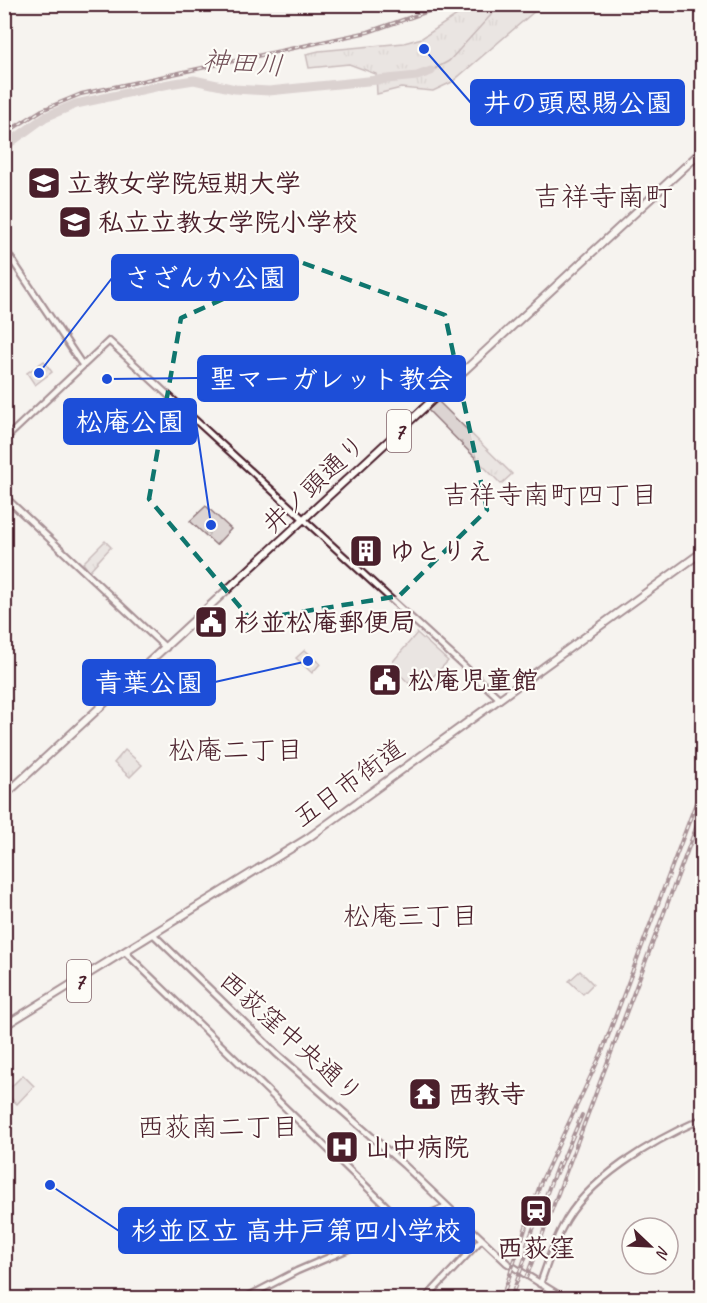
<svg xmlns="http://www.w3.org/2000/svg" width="707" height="1303" font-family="Caveat,'Klee One',sans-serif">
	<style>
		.green { fill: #dcd4d2; stroke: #937a7e; stroke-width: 1.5 }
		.park { fill: url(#park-tufts); stroke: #937a7e; stroke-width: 1.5 }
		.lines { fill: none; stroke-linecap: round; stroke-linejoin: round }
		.stream { stroke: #8e7378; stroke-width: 1.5 }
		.river { stroke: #bbabac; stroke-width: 9 }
		.minor-casing { stroke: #4a1f2b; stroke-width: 9 }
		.major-casing { stroke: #4a1f2b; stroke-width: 10 }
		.minor { stroke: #fdfcf7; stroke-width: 4.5 }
		.major { stroke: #fdfcf7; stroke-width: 6 }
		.rail-casing { stroke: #4a1f2b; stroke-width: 4 }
		.rail { stroke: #fdfcf7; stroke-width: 1.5; stroke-dasharray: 4.5; stroke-linecap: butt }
		.marked { fill: none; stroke: #0f766e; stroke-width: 4.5; stroke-dasharray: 12 8; stroke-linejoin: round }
		.labels { text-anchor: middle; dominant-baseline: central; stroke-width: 4.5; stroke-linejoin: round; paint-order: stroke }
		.shield { fill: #fdfcf7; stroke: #806168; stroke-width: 1.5 }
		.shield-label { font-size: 24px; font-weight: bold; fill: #4a1f2b }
		.poi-label { font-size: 26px; font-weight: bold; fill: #4a1f2b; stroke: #fdfcf7; text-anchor: start }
		.street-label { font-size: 26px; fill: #4a1f2b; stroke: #fdfcf7 }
		.water-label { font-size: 27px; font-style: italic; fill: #725058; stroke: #fdfcf7 }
		.neighbourhood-label { font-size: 27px; fill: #4a1f2b; stroke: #fdfcf7 }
		.quarter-label { font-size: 28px; fill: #4a1f2b; stroke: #fdfcf7 }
		.leader { fill: none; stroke: #1d4ed8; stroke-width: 2 }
		.callout-dot { fill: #1d4ed8; stroke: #fdfcf7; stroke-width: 2 }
		.callout { fill: #1d4ed8; stroke: #1d4ed8; stroke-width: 2 }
		.callout-label { font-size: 27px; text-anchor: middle; font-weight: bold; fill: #fff }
	</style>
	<defs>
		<pattern id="park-tufts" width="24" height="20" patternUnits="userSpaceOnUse" patternTransform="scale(1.5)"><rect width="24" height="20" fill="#dcd4d2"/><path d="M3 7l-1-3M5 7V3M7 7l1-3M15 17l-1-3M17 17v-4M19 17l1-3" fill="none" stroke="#beb6b4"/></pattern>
	</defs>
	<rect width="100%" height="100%" fill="#f6f3ef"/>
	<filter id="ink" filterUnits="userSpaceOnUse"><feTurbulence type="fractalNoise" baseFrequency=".0167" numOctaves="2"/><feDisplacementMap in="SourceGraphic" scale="12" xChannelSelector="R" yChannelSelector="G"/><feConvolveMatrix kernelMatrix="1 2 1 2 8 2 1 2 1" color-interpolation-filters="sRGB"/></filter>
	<g filter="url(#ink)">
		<path class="green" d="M417,633L448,661L418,692L390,665Z"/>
		<g class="park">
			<path d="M472,5H538L536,10L452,82L433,91L401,88L377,94L376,74L349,64L309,68L306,54L319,51L404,43L422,38Z"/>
			<path d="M44,361L52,372L35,385L27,373Z"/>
			<path d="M438,401L512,474L501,484L428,410Z"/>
			<path d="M206,506L231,529L216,545L190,521Z"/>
			<path d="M105,541L111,547L89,571L83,563Z"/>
			<path d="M305,650L320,664L312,673L296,658Z"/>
			<path d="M125,750L142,765L130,777L114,763Z"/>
			<path d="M580,971L593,984L583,994L569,981Z"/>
			<path d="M23,1075L34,1086L17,1104L5,1093Z"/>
		</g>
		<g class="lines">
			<path class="stream" d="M431,71L449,61L501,4"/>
			<path class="river" d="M4,147L45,117L76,104L169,84L194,80L235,89L269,91L417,76L431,71"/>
			<g class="minor-casing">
				<g id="minor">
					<path d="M4,248L81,363H84"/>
					<path d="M4,440L109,341L500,699"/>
					<path d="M4,496L166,648"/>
					<path d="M154,935L276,1053L404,1165L507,1263L564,1298"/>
					<path d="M125,952L406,1225"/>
					<path d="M540,1284C547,1265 553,1245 562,1228C586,1179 654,1140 702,1119"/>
					<path d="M245,1298L297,1271L446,1207"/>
					<path d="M426,1298L481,1240"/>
				</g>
			</g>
			<g class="major-casing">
				<g id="major">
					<path d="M4,796L702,151"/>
					<path d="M4,1026L308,838L702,552"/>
				</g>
			</g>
			<use href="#minor" class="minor"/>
			<use href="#major" class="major"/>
			<g class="rail-casing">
				<g id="rail">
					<path d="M4,134L42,110L81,94L368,32L449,4"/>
					<path d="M557,1173L582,1115"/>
					<path d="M527,1245L558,1164"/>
					<path d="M526,1278L702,812"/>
					<path d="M502,1298L541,1182L602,1052L702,787"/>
					<path d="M511,1298L532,1238"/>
				</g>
			</g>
			<use href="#rail" class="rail"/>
		</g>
	</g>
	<path d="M0 0H707V1303H0ZM303,263L445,315L487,510L399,596L251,620L149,499L181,318Z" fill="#f6f3ef" fill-opacity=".55" fill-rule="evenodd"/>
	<path class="marked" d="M303,263L445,315L487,510L399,596L251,620L149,499L181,318Z"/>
	<defs>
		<g id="university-square" transform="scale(1.725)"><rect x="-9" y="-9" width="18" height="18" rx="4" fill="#4a1f2b" stroke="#fdfcf7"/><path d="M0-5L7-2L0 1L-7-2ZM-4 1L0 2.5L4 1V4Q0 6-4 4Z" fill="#fff"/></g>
		<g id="school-square" transform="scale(1.725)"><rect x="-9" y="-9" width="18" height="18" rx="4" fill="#4a1f2b" stroke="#fdfcf7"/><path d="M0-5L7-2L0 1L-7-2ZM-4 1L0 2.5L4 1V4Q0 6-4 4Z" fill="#fff"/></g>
		<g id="building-square" transform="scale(1.725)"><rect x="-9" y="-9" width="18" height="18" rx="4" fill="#4a1f2b" stroke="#fdfcf7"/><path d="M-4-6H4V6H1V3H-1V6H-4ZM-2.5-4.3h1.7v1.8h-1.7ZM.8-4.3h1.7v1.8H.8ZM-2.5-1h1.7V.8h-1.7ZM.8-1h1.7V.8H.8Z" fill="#fff"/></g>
		<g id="civic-square" transform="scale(1.725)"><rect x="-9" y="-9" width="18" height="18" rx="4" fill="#4a1f2b" stroke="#fdfcf7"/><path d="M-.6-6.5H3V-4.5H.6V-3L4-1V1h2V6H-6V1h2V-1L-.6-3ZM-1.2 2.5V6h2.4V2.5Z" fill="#fff"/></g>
		<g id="temple-square" transform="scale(1.725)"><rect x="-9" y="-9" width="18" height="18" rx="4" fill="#4a1f2b" stroke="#fdfcf7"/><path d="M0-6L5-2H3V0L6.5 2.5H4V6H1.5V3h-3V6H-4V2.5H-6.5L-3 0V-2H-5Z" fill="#fff"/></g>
		<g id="hospital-square" transform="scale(1.725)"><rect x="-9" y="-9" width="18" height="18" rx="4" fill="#4a1f2b" stroke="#fdfcf7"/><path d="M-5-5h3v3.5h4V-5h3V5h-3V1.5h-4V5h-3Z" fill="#fff"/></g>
		<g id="station-square" transform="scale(1.725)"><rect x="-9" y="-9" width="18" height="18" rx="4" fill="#4a1f2b" stroke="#fdfcf7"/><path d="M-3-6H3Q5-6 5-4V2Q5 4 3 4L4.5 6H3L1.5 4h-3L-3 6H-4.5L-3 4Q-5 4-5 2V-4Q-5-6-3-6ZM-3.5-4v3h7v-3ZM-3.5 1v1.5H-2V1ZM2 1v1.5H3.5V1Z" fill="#fff"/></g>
	</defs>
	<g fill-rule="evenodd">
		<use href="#university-square" x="44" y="183"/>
		<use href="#school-square" x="75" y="222"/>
		<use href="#building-square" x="366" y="551"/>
		<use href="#civic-square" x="211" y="622"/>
		<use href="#civic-square" x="385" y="680"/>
		<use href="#temple-square" x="425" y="1094"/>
		<use href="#hospital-square" x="342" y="1147"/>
		<use href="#station-square" x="536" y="1211"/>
	</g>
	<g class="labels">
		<g class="shield">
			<rect x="387" y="410" width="24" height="42" rx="4.5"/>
			<rect x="67" y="960" width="24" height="42" rx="4.5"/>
		</g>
		<g class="shield-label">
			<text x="399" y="431">7</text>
			<text x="79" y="981">7</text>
		</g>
		<g class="poi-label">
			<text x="67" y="183">立教女学院短期大学</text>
			<text x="98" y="222">私立立教女学院小学校</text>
			<text x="389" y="551">ゆとりえ</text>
			<text x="234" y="622">杉並松庵郵便局</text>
			<text x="408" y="680">松庵児童館</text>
			<text x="448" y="1094">西教寺</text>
			<text x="365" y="1147">山中病院</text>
			<text x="536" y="1248" text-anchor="middle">西荻窪</text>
		</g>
		<g class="street-label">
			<text transform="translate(314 484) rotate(-43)">井ノ頭通り</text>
			<text transform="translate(349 783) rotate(-36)">五日市街道</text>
			<text transform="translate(291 1037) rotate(42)">西荻窪中央通り</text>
		</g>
		<g class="water-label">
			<text transform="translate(243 63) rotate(4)">神田川</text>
		</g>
		<g class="neighbourhood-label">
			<text x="550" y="495">吉祥寺南町四丁目</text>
			<text x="236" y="750">松庵二丁目</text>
			<text x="411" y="916">松庵三丁目</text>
			<text x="218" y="1127">西荻南二丁目</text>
		</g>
		<g class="quarter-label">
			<text x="603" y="196">吉祥寺南町</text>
		</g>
	</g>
	<path class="leader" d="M424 49L471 103M39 373L112 278M107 379L198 378M211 525L196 422M308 661L215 682M50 1185L119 1231"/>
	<g class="callout-dot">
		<circle cx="424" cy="49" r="6"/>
		<circle cx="39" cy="373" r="6"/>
		<circle cx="107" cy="379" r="6"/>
		<circle cx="211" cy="525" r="6"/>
		<circle cx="308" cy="661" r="6"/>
		<circle cx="50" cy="1185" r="6"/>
	</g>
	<g class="callout">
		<rect x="471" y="80" width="213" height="45" rx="6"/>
		<rect x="112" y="255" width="186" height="45" rx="6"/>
		<rect x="198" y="356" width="267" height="45" rx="6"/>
		<rect x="64" y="399" width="132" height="45" rx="6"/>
		<rect x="83" y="660" width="132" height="45" rx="6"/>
		<rect x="119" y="1208" width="355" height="45" rx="6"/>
	</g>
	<g class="callout-label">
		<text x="578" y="112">井の頭恩賜公園</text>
		<text x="205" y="287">さざんか公園</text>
		<text x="331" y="388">聖マーガレット教会</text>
		<text x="130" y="431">松庵公園</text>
		<text x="149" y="692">青葉公園</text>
		<text x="296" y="1240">杉並区立 高井戸第四小学校</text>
	</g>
	<rect width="707" height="1303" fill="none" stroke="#fdfcf7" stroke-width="24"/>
	<rect x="12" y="12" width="683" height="1279" fill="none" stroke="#4a1f2b" stroke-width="2" filter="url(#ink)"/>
	<g transform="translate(650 1246) rotate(113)"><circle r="28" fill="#fdfcf7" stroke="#b5a4a5" stroke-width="1.5"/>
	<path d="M0-4.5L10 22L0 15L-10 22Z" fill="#4a1f2b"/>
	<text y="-9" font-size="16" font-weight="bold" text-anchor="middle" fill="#4a1f2b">N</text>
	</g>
</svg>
